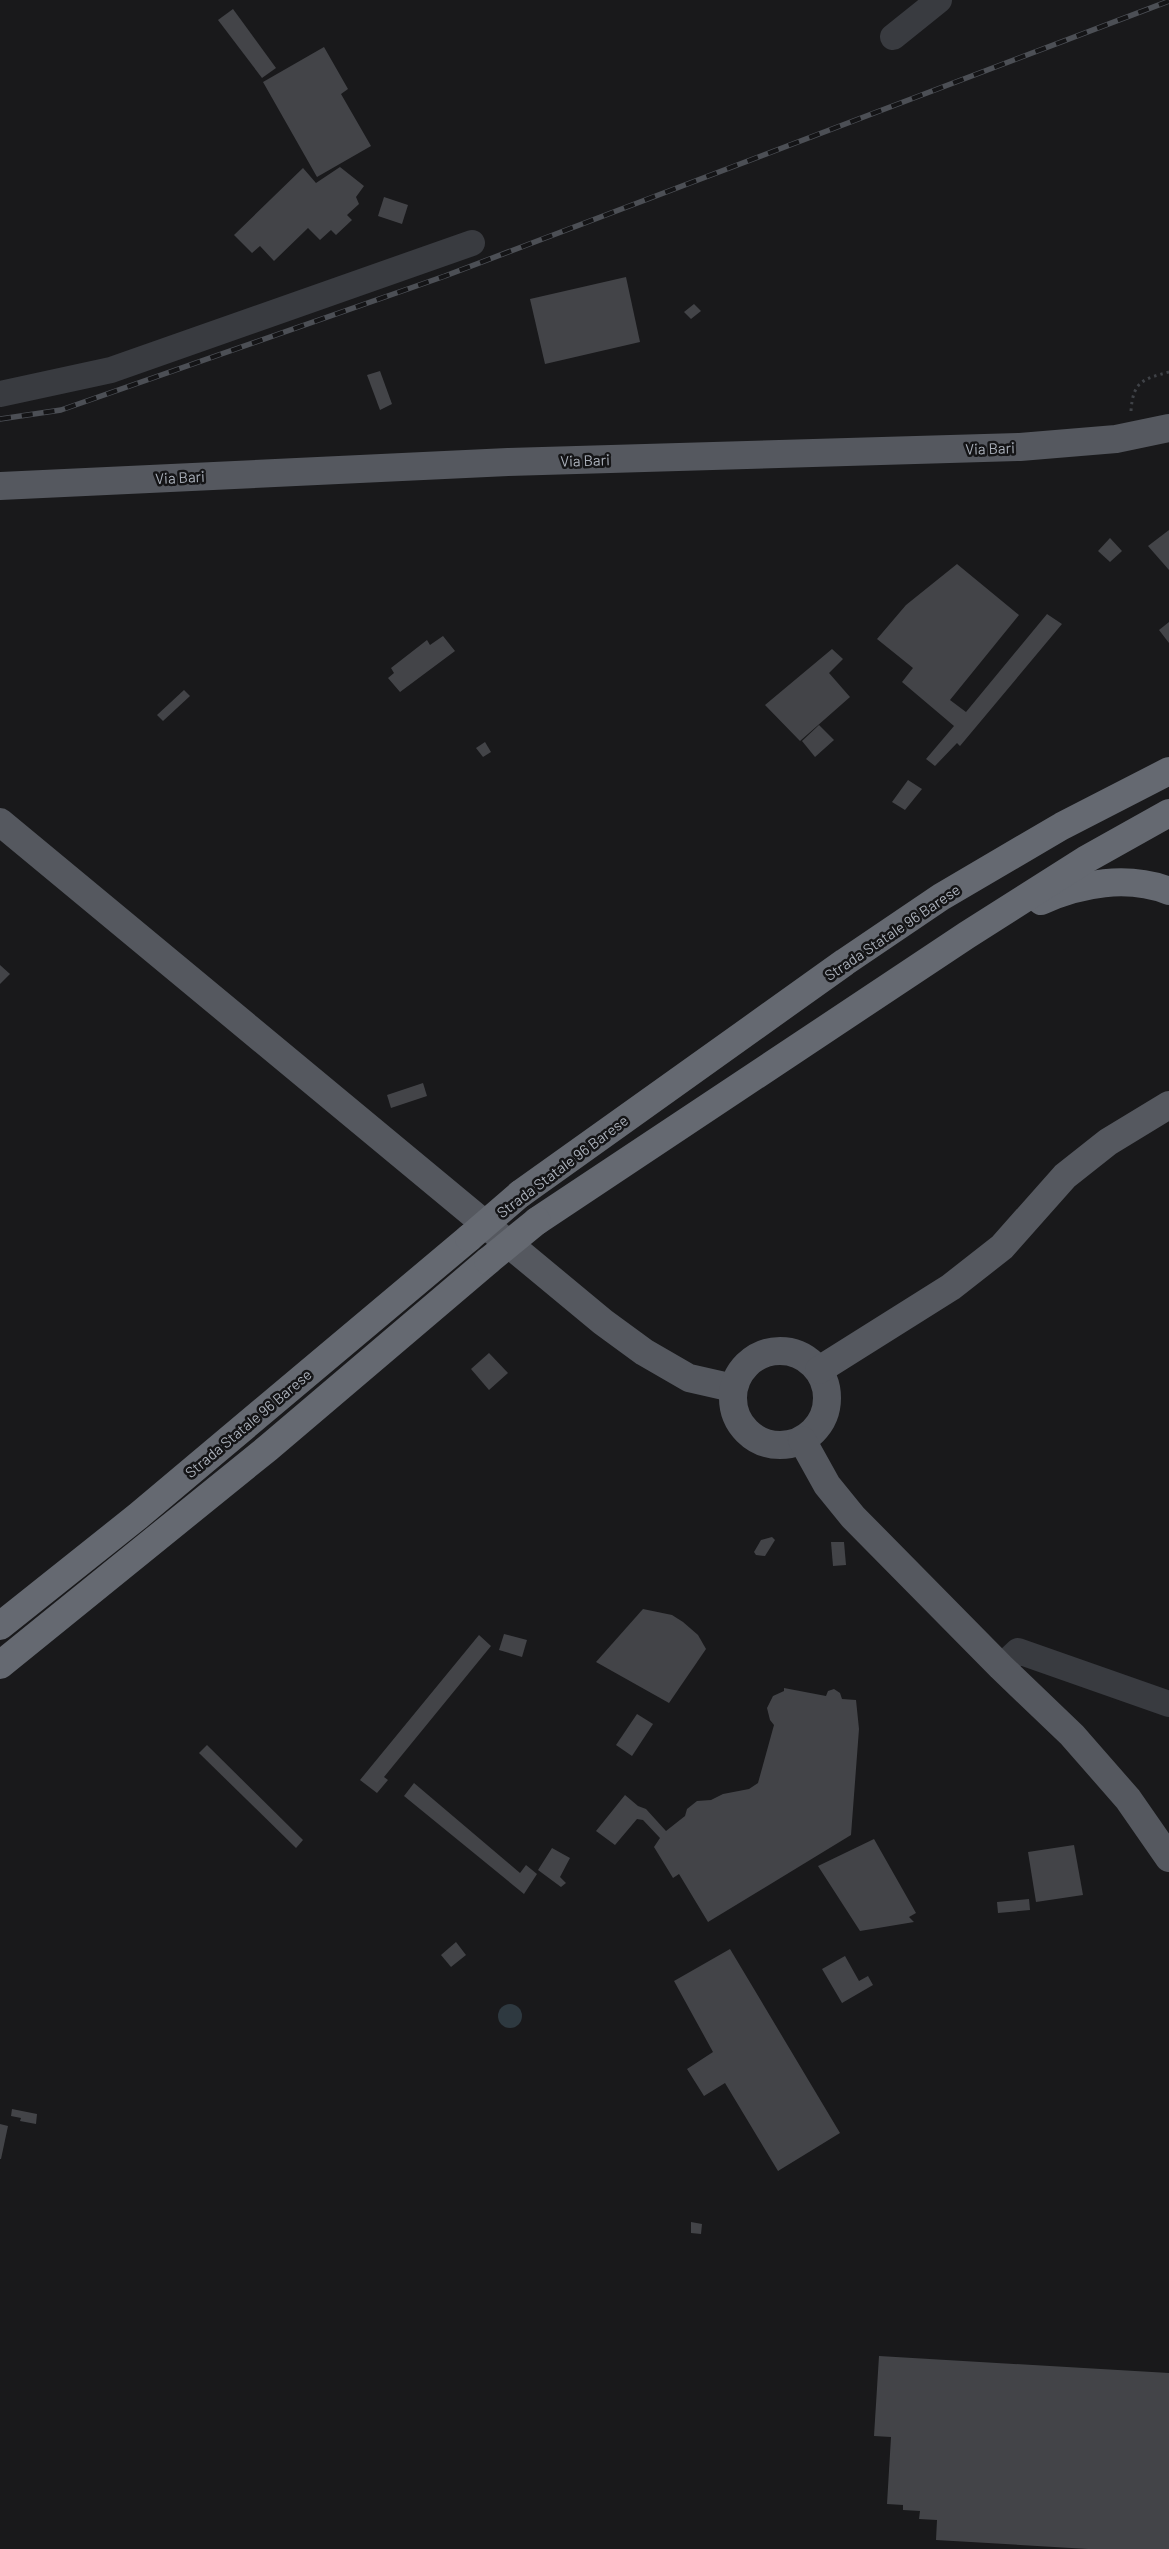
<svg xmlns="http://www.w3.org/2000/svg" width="1169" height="2549" font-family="Barlow,sans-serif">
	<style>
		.water { fill: #2e3940 }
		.building { fill: #434448 }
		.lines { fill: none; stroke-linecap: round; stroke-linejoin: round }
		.path { stroke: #3f4247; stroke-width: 3; stroke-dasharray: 2.5 4; stroke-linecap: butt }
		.minor { stroke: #393b40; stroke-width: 26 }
		.major { stroke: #55585f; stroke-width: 28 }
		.highway { stroke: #656971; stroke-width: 28 }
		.rail-casing { stroke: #4c4f55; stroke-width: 5.5 }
		.rail { stroke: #141416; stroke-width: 4; stroke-dasharray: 11; stroke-linecap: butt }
		.highway-bridge { stroke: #656971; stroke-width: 28 }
		.labels { text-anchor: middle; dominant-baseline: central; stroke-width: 5; stroke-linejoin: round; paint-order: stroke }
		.street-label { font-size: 15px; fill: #abb1bb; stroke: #141416 }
	</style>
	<rect width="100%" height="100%" fill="#19191b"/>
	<circle class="water" cx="510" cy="2016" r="12"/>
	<g class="building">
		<path d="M233,9L276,68L262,78L218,20Z"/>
		<path d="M324,47L348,89L341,94L371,146L317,177L263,82Z"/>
		<path d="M340,167L364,186L356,197L359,204L347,215L352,220L336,235L331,230L320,240L308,228L274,261L260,246L252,253L234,235L303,168L316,183Z"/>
		<path d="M384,197L408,205L402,224L378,216Z"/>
		<path d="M626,277L640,342L545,364L530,299Z"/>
		<path d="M694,304L701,311L691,319L684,312Z"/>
		<path d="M380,371L392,404L380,410L367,375Z"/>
		<path d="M1169,530V570L1148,546Z"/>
		<path d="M1110,538L1122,551L1110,562L1098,551Z"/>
		<path d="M957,564L1019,615L950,700L966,712L1047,614L1062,624L960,746L957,743L935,766L926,759L954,726L902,682L913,668L877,639L906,605Z"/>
		<path d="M1169,622V643L1159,630Z"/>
		<path d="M443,636L455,651L400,692L388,678L394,673L391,668L427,640L430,645Z"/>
		<path d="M832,649L843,659L829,673L850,697L800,741L765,705Z"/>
		<path d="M184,690L190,696L163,721L157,715Z"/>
		<path d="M819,725L834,740L815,757L802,741Z"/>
		<path d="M485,742L491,752L483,757L476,748Z"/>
		<path d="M908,780L922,789L905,810L892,802Z"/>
		<path d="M0,965L10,974L0,984Z"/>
		<path d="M423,1083L427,1096L391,1108L387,1095Z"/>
		<path d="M489,1353L508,1373L489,1390L471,1369Z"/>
		<path d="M772,1537L775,1540L765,1556L756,1555L754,1552L761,1540Z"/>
		<path d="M831,1542H844L846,1565L833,1566Z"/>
		<path d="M643,1609L672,1615L683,1622L698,1635L706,1649L669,1703L596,1662Z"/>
		<path d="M504,1634L527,1640L522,1657L499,1650Z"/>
		<path d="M479,1635L491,1646L384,1777L388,1780L377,1793L360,1780Z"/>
		<path d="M784,1688L826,1696L828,1691L834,1689L840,1693L842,1699L856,1700L859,1729L851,1835L708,1922L679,1874L673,1878L654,1847L660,1838L643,1820L637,1819L615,1845L596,1831L625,1795L638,1806L646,1809L666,1831L685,1816L687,1809L697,1801L711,1800L723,1794L749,1789L758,1783L774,1725L770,1720L767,1708L773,1696L784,1691Z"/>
		<path d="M637,1714L653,1724L632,1756L616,1745Z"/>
		<path d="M207,1745L303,1840L296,1848L199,1753Z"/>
		<path d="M414,1783L520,1873L526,1865L537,1874L524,1894L404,1796Z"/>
		<path d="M874,1839L916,1913L909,1917L914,1922L860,1931L818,1866Z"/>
		<path d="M1074,1845L1083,1895L1036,1902L1028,1852Z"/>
		<path d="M552,1848L570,1858L560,1877L566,1883L561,1887L538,1870Z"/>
		<path d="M1029,1899L1030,1910L998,1913L997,1902Z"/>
		<path d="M456,1942L466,1955L451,1967L441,1955Z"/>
		<path d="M730,1949L840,2133L778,2171L725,2083L704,2096L687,2069L713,2052L674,1981Z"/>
		<path d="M845,1956L859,1981L868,1976L873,1985L842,2003L822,1969Z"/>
		<path d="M12,2109L37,2114L36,2124L20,2121L21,2118L11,2116Z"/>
		<path d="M0,2124L8,2126L1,2159H0Z"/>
		<path d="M691,2222L702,2224L701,2234L691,2233Z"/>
		<path d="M879,2356L1169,2373V2549H1088L936,2540L937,2520L919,2519L920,2511L903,2510V2505L887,2504L891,2437L874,2436Z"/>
	</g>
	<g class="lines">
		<path class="path" d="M1131,411C1133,381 1143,379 1169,372"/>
		<g class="minor">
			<path d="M893,37L939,0"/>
			<path d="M0,394L111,370L472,243"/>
			<path d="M1001,1667L1018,1651L1169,1704"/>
		</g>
		<g class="major">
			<path d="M0,486L508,462L1020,447L1116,439L1169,428"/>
			<path d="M0,822L603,1322L644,1352L689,1378L733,1388"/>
			<circle cx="780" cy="1398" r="47"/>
			<path d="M819,1370L951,1287L1002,1247L1065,1176L1108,1142L1169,1105"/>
			<path d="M802,1440L827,1485L853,1517L1001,1667L1072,1735L1128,1799L1169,1858"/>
		</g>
		<g class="highway">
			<path d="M1041,901C1080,883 1128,875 1169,891"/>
			<path d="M520,1194L845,962L941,897L1062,826L1169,771"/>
			<path d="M537,1221L967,935L1085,860L1169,813"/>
			<path d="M0,1626L138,1516L469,1238"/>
			<path d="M0,1665L268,1448L488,1261"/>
		</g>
		<g class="rail-casing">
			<path id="rail" d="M0,419L61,410L445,276L1169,1"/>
		</g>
		<use href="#rail" class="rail"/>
		<g class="highway-bridge">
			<path d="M469,1238L520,1194"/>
			<path d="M488,1261L537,1221"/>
		</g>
	</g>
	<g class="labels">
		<g class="street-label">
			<text transform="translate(990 448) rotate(-2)">Via Bari</text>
			<text transform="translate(585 460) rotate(-2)">Via Bari</text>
			<text transform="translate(180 477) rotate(-3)">Via Bari</text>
			<text transform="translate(892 932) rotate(-34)">Strada Statale 96 Barese</text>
			<text transform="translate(562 1166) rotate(-37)">Strada Statale 96 Barese</text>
			<text transform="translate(248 1423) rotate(-40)">Strada Statale 96 Barese</text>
		</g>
	</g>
</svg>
